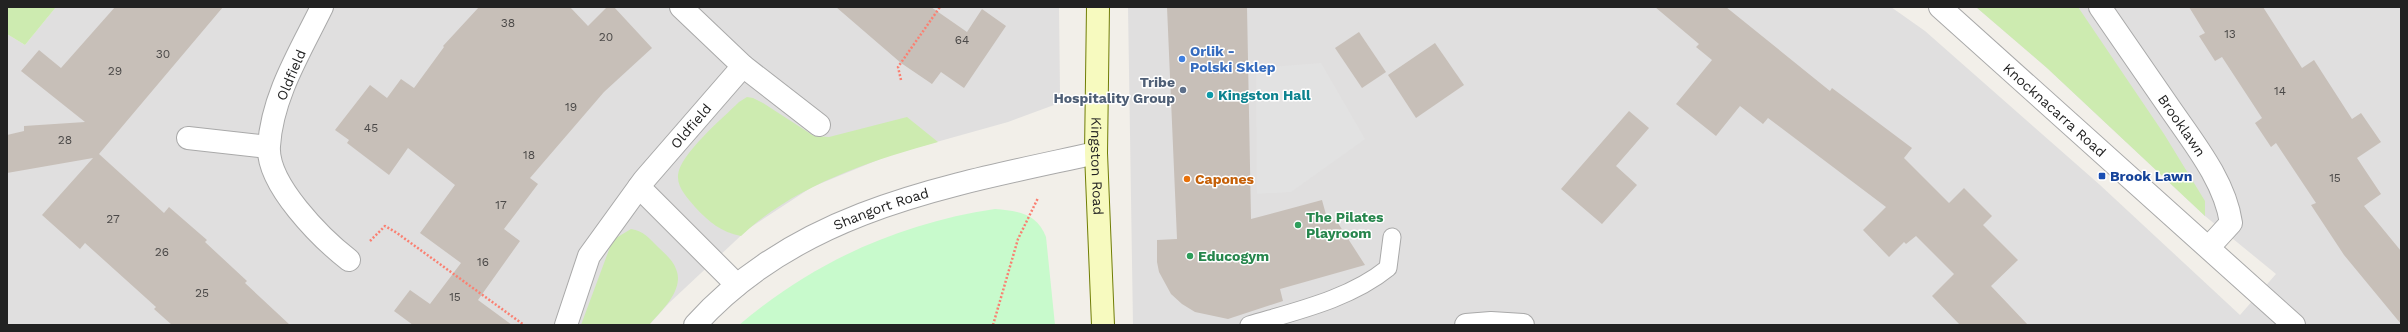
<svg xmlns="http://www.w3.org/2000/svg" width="2408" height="332" font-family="'Work Sans',sans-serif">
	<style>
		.residential { fill: #e0dfdf }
		.grass { fill: #cdebb0 }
		.park { fill: #c8facc }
		.parking { fill: #e2e2e2 }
		.building { fill: #c7bfb8 }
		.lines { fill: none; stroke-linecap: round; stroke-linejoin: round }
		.service-casing { stroke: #a9a9a9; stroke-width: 19 }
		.minor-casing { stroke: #a9a9a9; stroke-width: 24 }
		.tertiary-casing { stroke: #a9a9a9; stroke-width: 24 }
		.secondary-casing { stroke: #707d05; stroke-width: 24 }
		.path { stroke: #fa8072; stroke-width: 2.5; stroke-dasharray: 2 2; stroke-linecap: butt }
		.service { stroke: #fff; stroke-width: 17 }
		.minor { stroke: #fff; stroke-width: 22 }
		.tertiary { stroke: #fff; stroke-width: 22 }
		.secondary { stroke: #f7fabf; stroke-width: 22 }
		.shop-dot { fill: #3f7fe0; stroke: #fff; stroke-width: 1.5 }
		.service-dot { fill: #5c6f8a; stroke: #fff; stroke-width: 1.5 }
		.culture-dot { fill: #0f9aa8; stroke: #fff; stroke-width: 1.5 }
		.transit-dot { fill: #1a4fb4; stroke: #fff; stroke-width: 1.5 }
		.food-dot { fill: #e8710a; stroke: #fff; stroke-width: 1.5 }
		.leisure-dot { fill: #2e9e5b; stroke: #fff; stroke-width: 1.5 }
		.labels { text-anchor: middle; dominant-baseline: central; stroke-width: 3; stroke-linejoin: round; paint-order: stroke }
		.number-label { font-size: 12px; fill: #4b4948 }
		.shop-label { font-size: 14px; font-weight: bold; fill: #366cbe; stroke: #fff; text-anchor: start }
		.street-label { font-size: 14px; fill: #222; stroke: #fff }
		.service-label { font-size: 14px; font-weight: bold; fill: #4e5e75; stroke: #fff; text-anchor: end }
		.culture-label { font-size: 14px; font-weight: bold; fill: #0d838f; stroke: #fff; text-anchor: start }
		.transit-label { font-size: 14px; font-weight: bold; fill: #164399; stroke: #fff; text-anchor: start }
		.food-label { font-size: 14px; font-weight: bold; fill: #c56008; stroke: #fff; text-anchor: start }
		.leisure-label { font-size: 14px; font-weight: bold; fill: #27864d; stroke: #fff; text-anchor: start }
	</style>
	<rect width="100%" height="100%" fill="#f2efe9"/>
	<g class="residential">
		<path d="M56,7H1059L1060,93L1054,105L1008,122L890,155L812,187L748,229L669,303L649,325H7V34L25,45Z"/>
		<path d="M1128,7H1891L1925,31L2100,185L2240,315L2276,274L2205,216L2047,68L1976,7H2401V325H1133Z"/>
	</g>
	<g class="grass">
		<path d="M7,7H56L25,45L7,34Z"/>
		<path d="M1976,7H2078L2164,134L2205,201V216L2047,68Z"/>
		<path d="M747,97L753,98L763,103L814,136L829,137L907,117L938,142C869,161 794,186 741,236C721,232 709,222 695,207C688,198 677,188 678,175C680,154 723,118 739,102Z"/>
		<path d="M631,229C644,231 649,238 658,247C665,254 673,260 676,269C685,290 661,311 649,325H581L610,247L616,238Z"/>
	</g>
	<path class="park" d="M995,209C1018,211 1037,213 1046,237L1055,325H739C813,262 900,223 995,209Z"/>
	<path class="parking" d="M1321,63L1365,139L1291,192L1257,194L1256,68Z"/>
	<g class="building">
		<path d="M115,7H223L99,154L164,213L169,207L207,240L205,242L247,281L245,283L290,325H172L154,309L156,307L85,243L80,249L42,215L93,158L7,173V135L24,131V126L85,122L21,71L39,50L61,68Z"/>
		<path d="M479,7H570L588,26L607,7H614L652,48L604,92L530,178L538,184L504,229L520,241L478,300L512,325H413L394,311L410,290L430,304L461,263L420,233L455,185L408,148L389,175L347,143L349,140L335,130L370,85L387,98L401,79L414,88L444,47L443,46Z"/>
		<path d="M836,7H931L967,32L982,9L1006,26L964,88L941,72L932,84L901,63Z"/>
		<path d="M1167,7H1247L1251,219L1322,200L1328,222L1336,220L1365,265L1280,289L1283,301L1228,319L1195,312L1182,304L1171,294L1159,272L1157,262V240L1177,239Z"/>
		<path d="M1655,7H1726L1830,91L1832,88L1912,148L1904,158L1949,203L1964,188L1992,216L1983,225L2018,260L1991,286L2028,325H1960L1932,296L1954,274L1916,236L1906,244L1904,242L1889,257L1863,230L1886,207L1768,118L1763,124L1740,106L1716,136L1676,104L1712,60L1696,47L1699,44Z"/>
		<path d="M2189,7H2263L2302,68L2314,60L2352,119L2361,113L2381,142L2357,158L2381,194L2364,206L2401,251V324L2344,255L2311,205L2316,203L2276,143L2271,147L2255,123L2262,118L2222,57L2215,61L2199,36L2205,33Z"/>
		<path d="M1359,32L1386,72L1362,88L1335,48Z"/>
		<path d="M1435,43L1464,85L1416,118L1388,75Z"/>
		<path d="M1629,111L1649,128L1616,166L1637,185L1602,224L1561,189Z"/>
	</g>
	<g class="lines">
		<g class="service-casing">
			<path id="service" d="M1249,325C1296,311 1350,299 1388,268L1392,237"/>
		</g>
		<g class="minor-casing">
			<g id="minor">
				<path d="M322,7C301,50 272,96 269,146C266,184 322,239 349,260"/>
				<path d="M681,7L743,66L819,125"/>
				<path id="s1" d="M1940,7L2294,325"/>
				<path id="s2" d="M2100,7C2123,40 2146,74 2169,107C2193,142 2225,181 2231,223L2209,247"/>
				<path d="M188,138L268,147"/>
				<path d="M639,187L737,285"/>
				<path id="s3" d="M566,325L589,256L644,180L743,66"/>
				<path d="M1466,325L1491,323L1523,325"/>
			</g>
		</g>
		<g class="tertiary-casing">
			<g id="tertiary">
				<path id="s4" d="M695,325C799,209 952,185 1096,153"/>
			</g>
		</g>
		<g class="secondary-casing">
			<g id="secondary">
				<path id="s5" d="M1098,7L1096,153L1103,325"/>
			</g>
		</g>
		<g class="path">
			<path d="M901,80L898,67L940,7"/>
			<path d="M370,241L385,226L397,233L524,325"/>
			<path d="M993,325L1018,239L1038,198"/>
		</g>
		<use href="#service" class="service"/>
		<use href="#minor" class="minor"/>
		<use href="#tertiary" class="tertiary"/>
		<use href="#secondary" class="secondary"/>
	</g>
	<circle class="shop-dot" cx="1182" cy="59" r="4"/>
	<circle class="service-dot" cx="1183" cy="90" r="4"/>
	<circle class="culture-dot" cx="1210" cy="95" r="4"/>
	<rect class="transit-dot" x="2098" y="172" width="8" height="8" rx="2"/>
	<circle class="food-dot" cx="1187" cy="179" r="4"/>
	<g class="leisure-dot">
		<circle cx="1298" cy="225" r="4"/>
		<circle cx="1190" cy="256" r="4"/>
	</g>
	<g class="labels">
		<g class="number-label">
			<text x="508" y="23">38</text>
			<text x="2230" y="34">13</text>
			<text x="606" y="37">20</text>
			<text x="962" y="40">64</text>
			<text x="163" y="54">30</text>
			<text x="115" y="71">29</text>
			<text x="2280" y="91">14</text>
			<text x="571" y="107">19</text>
			<text x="371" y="128">45</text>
			<text x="65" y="140">28</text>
			<text x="529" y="155">18</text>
			<text x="2335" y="178">15</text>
			<text x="501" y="205">17</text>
			<text x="113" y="219">27</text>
			<text x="162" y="252">26</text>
			<text x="483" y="262">16</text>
			<text x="202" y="293">25</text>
			<text x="455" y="297">15</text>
		</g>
		<g class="shop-label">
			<text x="1190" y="51">Orlik -<tspan x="1190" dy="16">Polski Sklep</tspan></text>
		</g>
		<g class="street-label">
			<text transform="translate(291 75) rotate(-67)">Oldfield</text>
			<text stroke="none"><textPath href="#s1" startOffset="154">Knocknacarra Road</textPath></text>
			<text stroke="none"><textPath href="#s3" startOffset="238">Oldfield</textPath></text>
			<text stroke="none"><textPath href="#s2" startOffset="144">Brooklawn</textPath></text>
			<text stroke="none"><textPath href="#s5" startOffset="159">Kingston Road</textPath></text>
			<text stroke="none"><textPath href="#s4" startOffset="222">Shangort Road</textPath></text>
		</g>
		<g class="service-label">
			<text x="1175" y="82">Tribe<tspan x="1175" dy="16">Hospitality Group</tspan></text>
		</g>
		<g class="culture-label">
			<text x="1218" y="95">Kingston Hall</text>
		</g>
		<g class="transit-label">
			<text x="2110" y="176">Brook Lawn</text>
		</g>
		<g class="food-label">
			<text x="1195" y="179">Capones</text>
		</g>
		<g class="leisure-label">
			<text x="1306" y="217">The Pilates<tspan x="1306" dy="16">Playroom</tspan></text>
			<text x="1198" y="256">Educogym</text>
		</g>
	</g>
	<rect width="2408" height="332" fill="none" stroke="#222222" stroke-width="16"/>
</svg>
